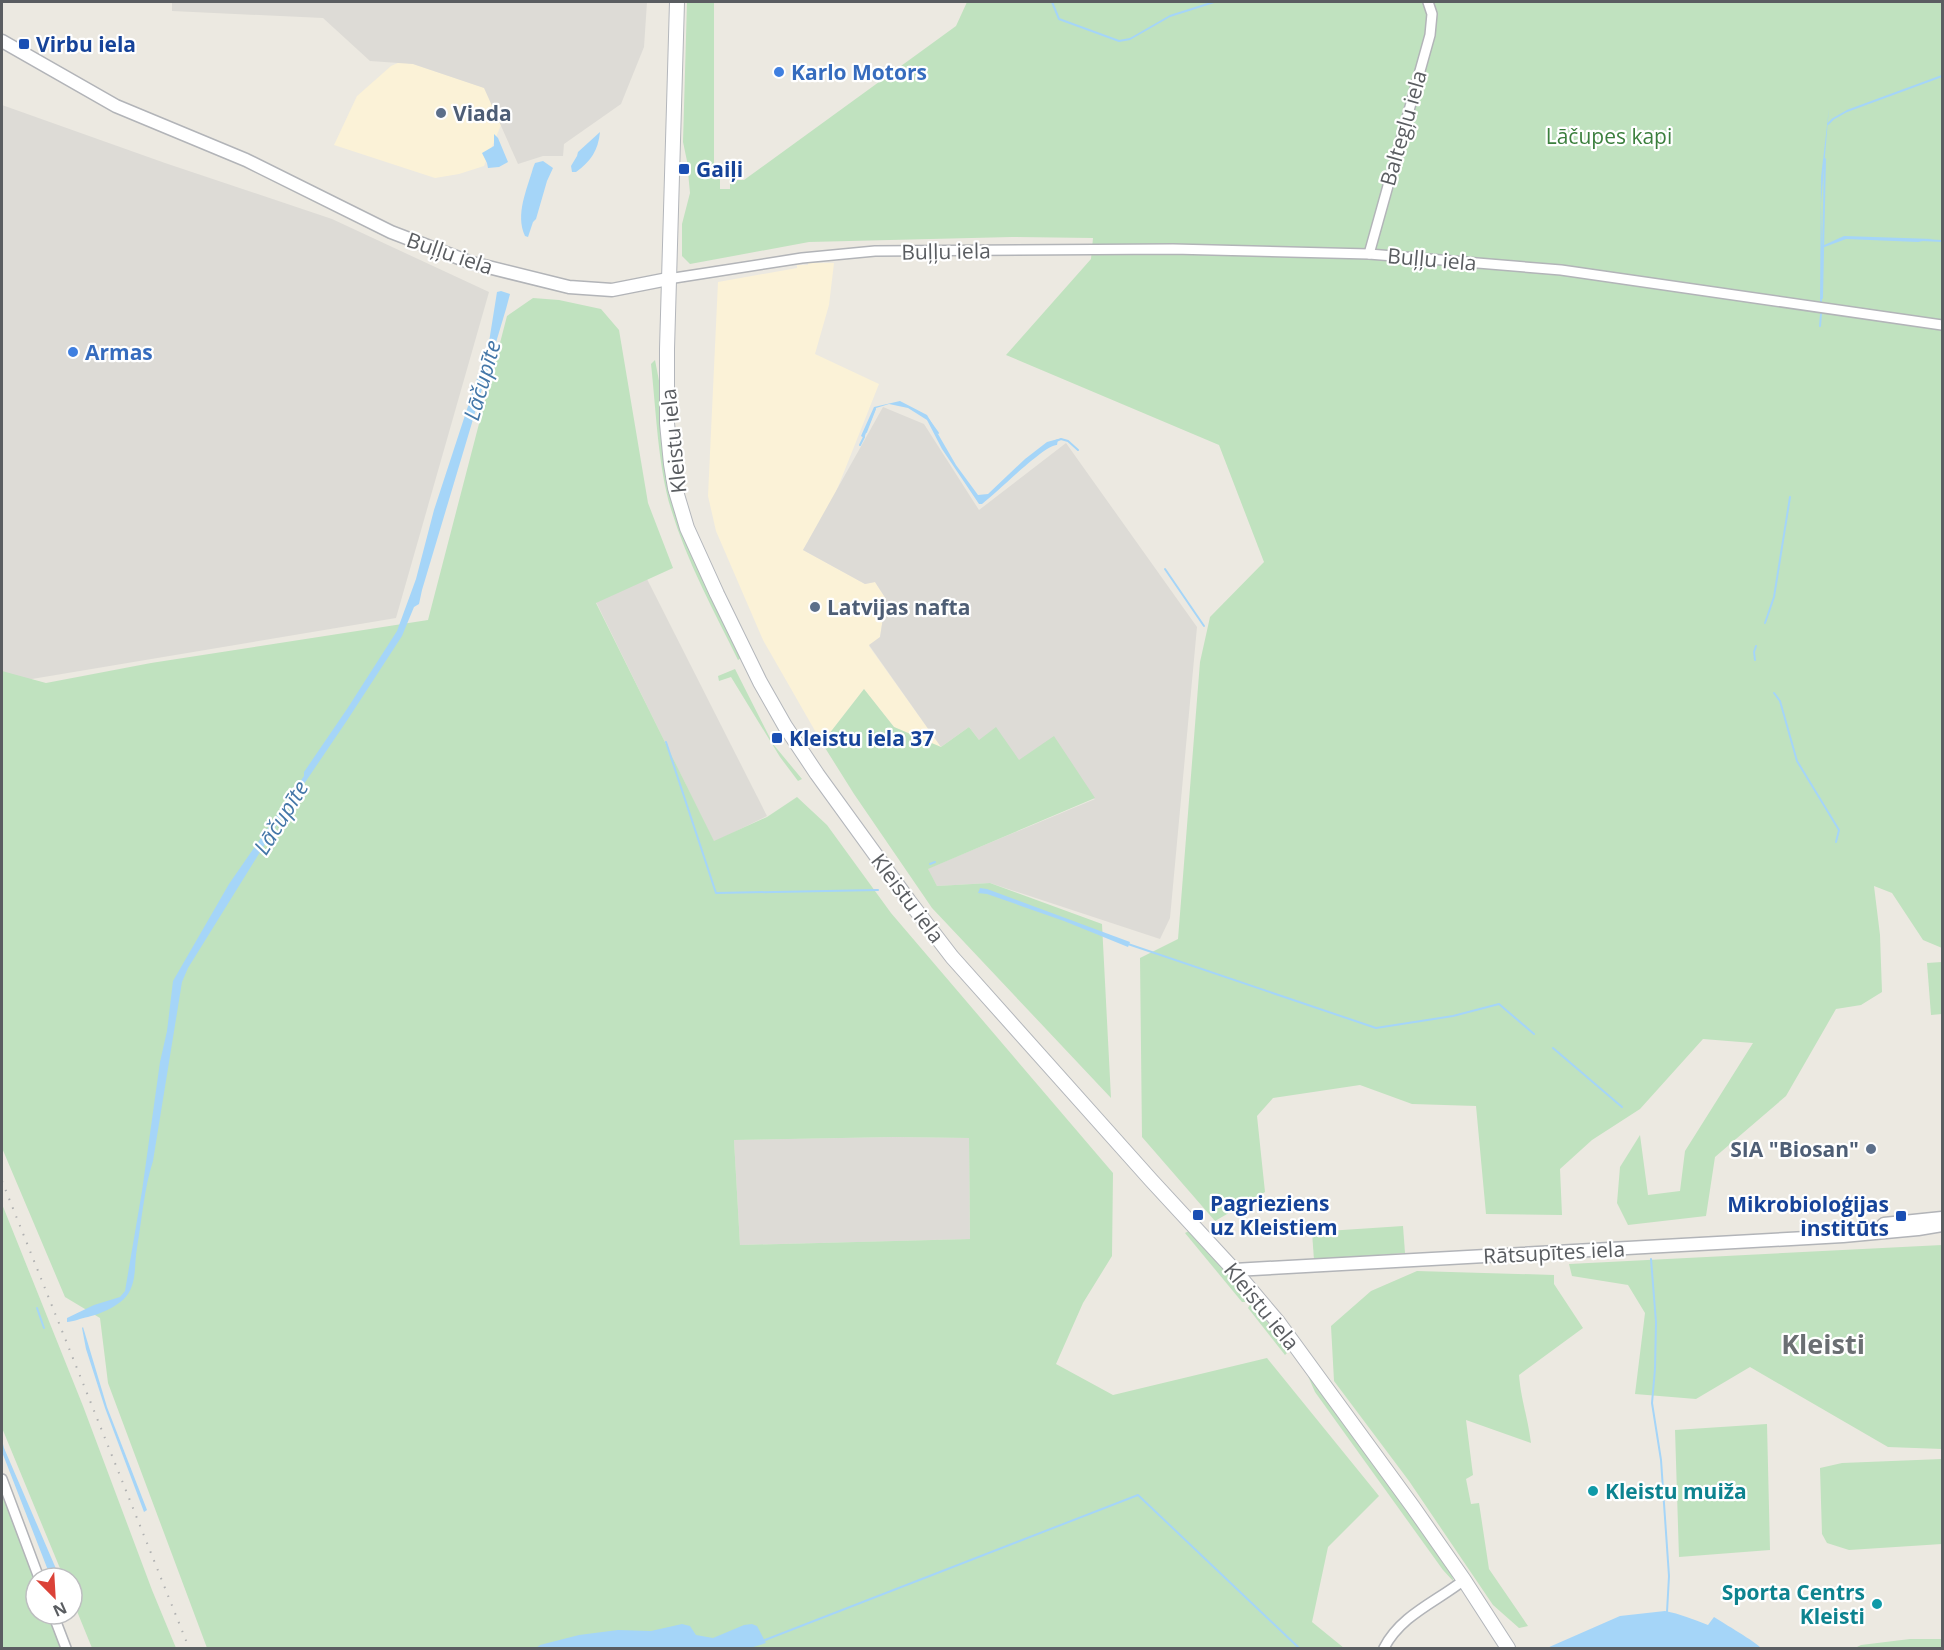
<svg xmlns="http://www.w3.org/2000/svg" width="1944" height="1650" font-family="'Open Sans',sans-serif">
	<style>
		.commercial { fill: #fbf2d7 }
		.industrial { fill: #dddbd6 }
		.green { fill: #c0e2bf; fill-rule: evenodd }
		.water { fill: #a5d5f8 }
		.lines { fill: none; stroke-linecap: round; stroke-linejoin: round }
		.stream { stroke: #a5d5f8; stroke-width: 2 }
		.minor-casing { stroke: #b2b4b8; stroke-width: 12 }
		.tertiary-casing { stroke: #b2b4b8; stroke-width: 15 }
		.secondary-casing { stroke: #b3b6bb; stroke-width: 16 }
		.minor { stroke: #fff; stroke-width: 9 }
		.tertiary { stroke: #fff; stroke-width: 12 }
		.secondary { stroke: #fff; stroke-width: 14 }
		.rail { stroke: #b0b1b1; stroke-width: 2; stroke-dasharray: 1.5 8; stroke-linecap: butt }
		.transit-dot { fill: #1a4fb4; stroke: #fff; stroke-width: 2 }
		.shop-dot { fill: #3f7fe0; stroke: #fff; stroke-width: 2 }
		.service-dot { fill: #5c6f8a; stroke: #fff; stroke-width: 2 }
		.culture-dot { fill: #0f9aa8; stroke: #fff; stroke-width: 2 }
		.labels { text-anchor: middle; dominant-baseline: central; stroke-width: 4.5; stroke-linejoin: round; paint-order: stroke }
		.transit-label { font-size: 21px; font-weight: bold; fill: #164399; stroke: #fff; text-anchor: start }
		.shop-label { font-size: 21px; font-weight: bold; fill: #366cbe; stroke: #fff; text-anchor: start }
		.service-label { font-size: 21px; font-weight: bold; fill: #4e5e75; stroke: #fff; text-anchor: start }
		.street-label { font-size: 21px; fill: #5a5d61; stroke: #fff }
		.park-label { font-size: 21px; fill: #3b7f3d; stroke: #fff }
		.culture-label { font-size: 21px; font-weight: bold; fill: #0d838f; stroke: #fff; text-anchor: start }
		.water-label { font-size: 22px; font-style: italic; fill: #4477a8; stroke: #fff }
		.district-label { font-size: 27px; font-weight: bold; fill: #6b6f73; stroke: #fff }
	</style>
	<rect width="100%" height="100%" fill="#ece9e1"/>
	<g class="commercial">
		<path d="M400,62L413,64L485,88L501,125L484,166L459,174L435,178L334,145L357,96L391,66Z"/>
		<path d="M808,263H834L829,305L815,354L879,384L834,497L803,550L865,584L875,582L886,599L880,637L869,646L941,747L894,727L864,689L822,743L763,640L716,531L708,496L718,282L797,268V265H808Z"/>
	</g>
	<g class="industrial">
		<path d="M172,2H647L644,47L621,104L564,144L563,156H543L518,164L484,88L413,64L370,61L323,18L172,11Z"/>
		<path d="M2,105L165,163L332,219L489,292L396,618L2,684Z"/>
		<path d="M883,407L924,424L979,510L1066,443L1197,627L1170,918L1160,939L990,883L937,886L927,869L1095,799L979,740L969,727L941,747L869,645L880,637L886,599L875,582L865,584L803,550Z"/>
		<path d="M647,579L767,816L714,842L596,602Z"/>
		<path d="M894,1137L969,1138L970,1239L740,1245L734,1140Z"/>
	</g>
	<g class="green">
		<path d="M687,2H714V171L720,174V189H730V180H744L956,26L967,2H1942V948L1923,940L1892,893L1874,886L1880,935L1882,992L1861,1005L1836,1009L1786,1096L1715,1157L1706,1216L1628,1225L1617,1203L1620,1167L1640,1135L1648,1195L1680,1191L1685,1151L1753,1043L1703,1039L1640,1109L1592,1140L1560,1169L1562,1215L1486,1214L1476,1106L1412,1104L1360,1085L1273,1098L1257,1116L1265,1192L1215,1221L1142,1137L1140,958L1178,939L1200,662L1210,617L1264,562L1219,445L1006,355L1091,259L1093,238L1012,237L809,242L690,264L682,256V224L690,193L687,161L683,142Z"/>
		<path d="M533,298L559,300L601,309L619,330L648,503L673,568L596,603L714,841L767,817L797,797L827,825L891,913L1113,1173L1112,1256L1083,1303L1056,1364L1113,1395L1267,1358L1379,1496L1328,1547L1312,1622L1344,1648H207L108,1383L100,1318L65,1297L2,1148V671L46,683L151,663L428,620L507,316ZM894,1137L969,1138L970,1239L740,1245L734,1140Z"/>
		<path d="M655,360L660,386L662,438L668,478L741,658L738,660C714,611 687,562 671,509C658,467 656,409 651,364Z"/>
		<path d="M735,669L773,744L802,779L798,781L780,757L731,677L719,681L718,676Z"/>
		<path d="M864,689L894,727L941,747L969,727L979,740L996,727L1019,760L1054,736L1095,798L928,869L937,886L990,883L1102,924L1111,1098L932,908L854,794L822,743Z"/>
		<path d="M1942,962V1014L1931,1015L1927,963Z"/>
		<path d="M2,1204L83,1406L152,1590L176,1648H92L72,1599V1578H64L2,1428Z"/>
		<path d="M1403,1226L1405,1253L1314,1260L1312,1232Z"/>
		<path d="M1189,1231L1193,1233L1251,1296L1245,1302H1242L1185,1233Z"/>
		<path d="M1942,1245V1449L1888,1447L1750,1367L1696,1399L1635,1394L1645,1313L1628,1285L1572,1276L1569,1264Z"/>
		<path d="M1417,1271L1554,1275V1284L1583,1328L1519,1375C1521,1400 1528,1418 1531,1443L1466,1420L1473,1475L1466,1479L1471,1504L1479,1503L1489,1569L1528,1626L1519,1628L1493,1605L1409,1481L1334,1381L1331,1326L1371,1291Z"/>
		<path d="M1251,1303L1274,1330L1287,1353L1285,1355L1248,1308Z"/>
		<path d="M1308,1376L1320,1387L1440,1555L1451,1573L1454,1582L1443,1570L1315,1392Z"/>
		<path d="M1767,1424L1770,1550L1679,1557L1675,1430Z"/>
		<path d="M1942,1459V1544L1849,1550L1827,1543L1822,1534L1820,1468L1842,1463Z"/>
		<path d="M2,1497L5,1499L36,1581V1614H49L63,1648H2Z"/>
		<path d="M1910,1639H1942V1648H1855L1861,1645Z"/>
	</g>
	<g class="water">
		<path d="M1829,108L1821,204L1822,246L1844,236L1933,239L1918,242L1846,239L1822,248V304L1820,303L1821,177Z"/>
		<path d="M600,132C598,151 591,161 576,172H572L571,166L577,156L578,152Z"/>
		<path d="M494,134L498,138L508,162L499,167L488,168L487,163L482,153L494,146Z"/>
		<path d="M543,161L553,168L547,181L536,219L533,222L528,237L525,236C515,214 527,190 533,168L535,163Z"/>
		<path d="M501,291L510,294L506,309L422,590L419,604L414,607L402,636L348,719L283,815L188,968L182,982L153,1161C144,1189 142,1219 137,1248C134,1264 137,1280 128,1294C121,1305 101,1314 88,1317C81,1318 73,1322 67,1322V1318L94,1305L120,1297L125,1291L142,1191L160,1062L167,1031L173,981L229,884L304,776V772L347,709L397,631L416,579L434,510L489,342L497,292Z"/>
		<path d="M900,401L927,415L956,465L978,495L988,494L1025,459L1047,442L1058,439L1057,445C1045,444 997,493 982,504H979L942,449L927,420L908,408L889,404L876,408L864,438L861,436L874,407Z"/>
		<path d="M980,888L987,889L1130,942L1128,947L1064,921L987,894L978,893Z"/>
		<path d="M83,1327L107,1407L147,1510L144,1512L105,1408L86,1349L82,1328Z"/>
		<path d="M2,1440L4,1448L60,1578H51L2,1452Z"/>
		<path d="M1665,1611C1680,1614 1693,1619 1708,1625L1714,1617C1723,1623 1756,1642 1761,1648H1547L1620,1616Z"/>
		<path d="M682,1624L690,1626L696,1635L713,1638L744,1625L752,1624L757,1626L766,1643L750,1648H536L540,1645L579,1635L618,1630L651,1631Z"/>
	</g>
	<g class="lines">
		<g class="stream">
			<path d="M1052,2L1059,19L1119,41L1130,39L1170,16L1214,2"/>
			<path d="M1828,124L1833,119L1847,111L1942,76"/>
			<path d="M1922,240L1942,241"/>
			<path d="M1822,298L1825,159"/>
			<path d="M1820,326L1821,314"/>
			<path d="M928,419L938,433"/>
			<path d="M866,432L875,409"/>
			<path d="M1056,441L1061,439L1068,441L1078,450"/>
			<path d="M860,445L864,437"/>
			<path d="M1165,569L1204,626"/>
			<path d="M1765,623L1774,597L1790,497"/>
			<path d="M1755,660L1754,652L1756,646"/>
			<path d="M1774,693L1780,701L1797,761L1839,830L1836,842"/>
			<path d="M666,742L716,893L878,890"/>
			<path d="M930,864L935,862"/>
			<path d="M1128,944L1376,1028L1453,1016L1499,1004L1534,1034"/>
			<path d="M1553,1048L1622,1107"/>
			<path d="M1651,1259L1656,1322L1655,1369L1652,1403L1661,1460L1669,1576L1667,1612"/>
			<path d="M37,1308L44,1328"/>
			<path d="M765,1640L1138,1495L1299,1648"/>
		</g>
		<g class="minor-casing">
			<g id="minor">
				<path d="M1369,254L1430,35L1432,14L1428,2"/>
				<path d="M668,279L802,258L875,251L1173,249L1369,254L1561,270L1942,325"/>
				<path d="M2,1479L39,1578"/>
				<path d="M53,1614L66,1648"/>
				<path d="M1384,1648C1401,1615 1436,1602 1464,1580"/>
			</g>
		</g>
		<g class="tertiary-casing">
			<g id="tertiary">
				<path d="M2,41L116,106L246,160L391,232L472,263L569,287L612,290L668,279"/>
				<path d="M1879,1229L1884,1224L1942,1218"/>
				<path d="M1234,1270L1843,1236L1918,1229L1942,1225"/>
			</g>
		</g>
		<g class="secondary-casing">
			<path id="secondary" d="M677,2L667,349V423L671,464L675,488L687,528L717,594L760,682L785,726L817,774L909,901L952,957L1151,1180L1234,1270L1278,1322L1413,1507L1464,1580L1508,1648"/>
		</g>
		<use href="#minor" class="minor"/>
		<use href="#tertiary" class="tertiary"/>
		<use href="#secondary" class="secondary"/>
		<path class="rail" d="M2,1181L189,1648"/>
	</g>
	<g class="transit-dot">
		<rect x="18" y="38" width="12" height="12" rx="3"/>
		<rect x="678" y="163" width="12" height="12" rx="3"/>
		<rect x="771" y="732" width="12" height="12" rx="3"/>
		<rect x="1192" y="1209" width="12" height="12" rx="3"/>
		<rect x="1895" y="1210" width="12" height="12" rx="3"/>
	</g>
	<g class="shop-dot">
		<circle cx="779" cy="72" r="6"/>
		<circle cx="73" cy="352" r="6"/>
	</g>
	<g class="service-dot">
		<circle cx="441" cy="113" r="6"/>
		<circle cx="815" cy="607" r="6"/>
		<circle cx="1871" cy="1149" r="6"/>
	</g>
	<g class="culture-dot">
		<circle cx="1593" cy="1491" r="6"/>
		<circle cx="1877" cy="1604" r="6"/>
	</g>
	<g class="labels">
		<g class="transit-label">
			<text x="36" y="44">Virbu iela</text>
			<text x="696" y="169">Gaiļi</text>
			<text x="789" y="738">Kleistu iela 37</text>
			<text x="1210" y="1203">Pagrieziens<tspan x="1210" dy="24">uz Kleistiem</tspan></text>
			<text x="1889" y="1204" text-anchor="end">Mikrobioloģijas<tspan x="1889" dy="24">institūts</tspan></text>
		</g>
		<g class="shop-label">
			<text x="791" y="72">Karlo Motors</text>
			<text x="85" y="352">Armas</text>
		</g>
		<g class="service-label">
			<text x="453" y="113">Viada</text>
			<text x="827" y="607">Latvijas nafta</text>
			<text x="1859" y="1149" text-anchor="end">SIA "Biosan"</text>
		</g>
		<g class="street-label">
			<text transform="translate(1403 128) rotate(-74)">Baltegļu iela</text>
			<text transform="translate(946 251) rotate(-1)">Buļļu iela</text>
			<text transform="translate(450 253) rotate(19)">Buļļu iela</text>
			<text transform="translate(1432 259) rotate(5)">Buļļu iela</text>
			<text transform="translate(673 441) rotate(-96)">Kleistu iela</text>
			<text transform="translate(908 898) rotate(53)">Kleistu iela</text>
			<text transform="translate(1554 1252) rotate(-3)">Rātsupītes iela</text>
			<text transform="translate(1262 1306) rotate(51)">Kleistu iela</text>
		</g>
		<g class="park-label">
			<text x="1609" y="136">Lāčupes kapi</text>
		</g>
		<g class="culture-label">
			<text x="1605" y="1491">Kleistu muiža</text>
			<text x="1865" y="1592" text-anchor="end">Sporta Centrs<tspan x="1865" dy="24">Kleisti</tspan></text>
		</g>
		<g class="water-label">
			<text transform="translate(481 380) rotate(-74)">Lāčupīte</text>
			<text transform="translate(280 817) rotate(-58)">Lāčupīte</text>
		</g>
		<g class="district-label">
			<text x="1823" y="1343">Kleisti</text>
		</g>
	</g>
	<rect width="1944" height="1650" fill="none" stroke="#5a5d61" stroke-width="6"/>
	<g transform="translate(54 1596) rotate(156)"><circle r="28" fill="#ffffff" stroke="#bdbec0" stroke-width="1.5"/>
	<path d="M0-4.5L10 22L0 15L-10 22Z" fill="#db4238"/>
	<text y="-9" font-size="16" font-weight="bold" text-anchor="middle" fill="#5a5d61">N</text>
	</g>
</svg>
